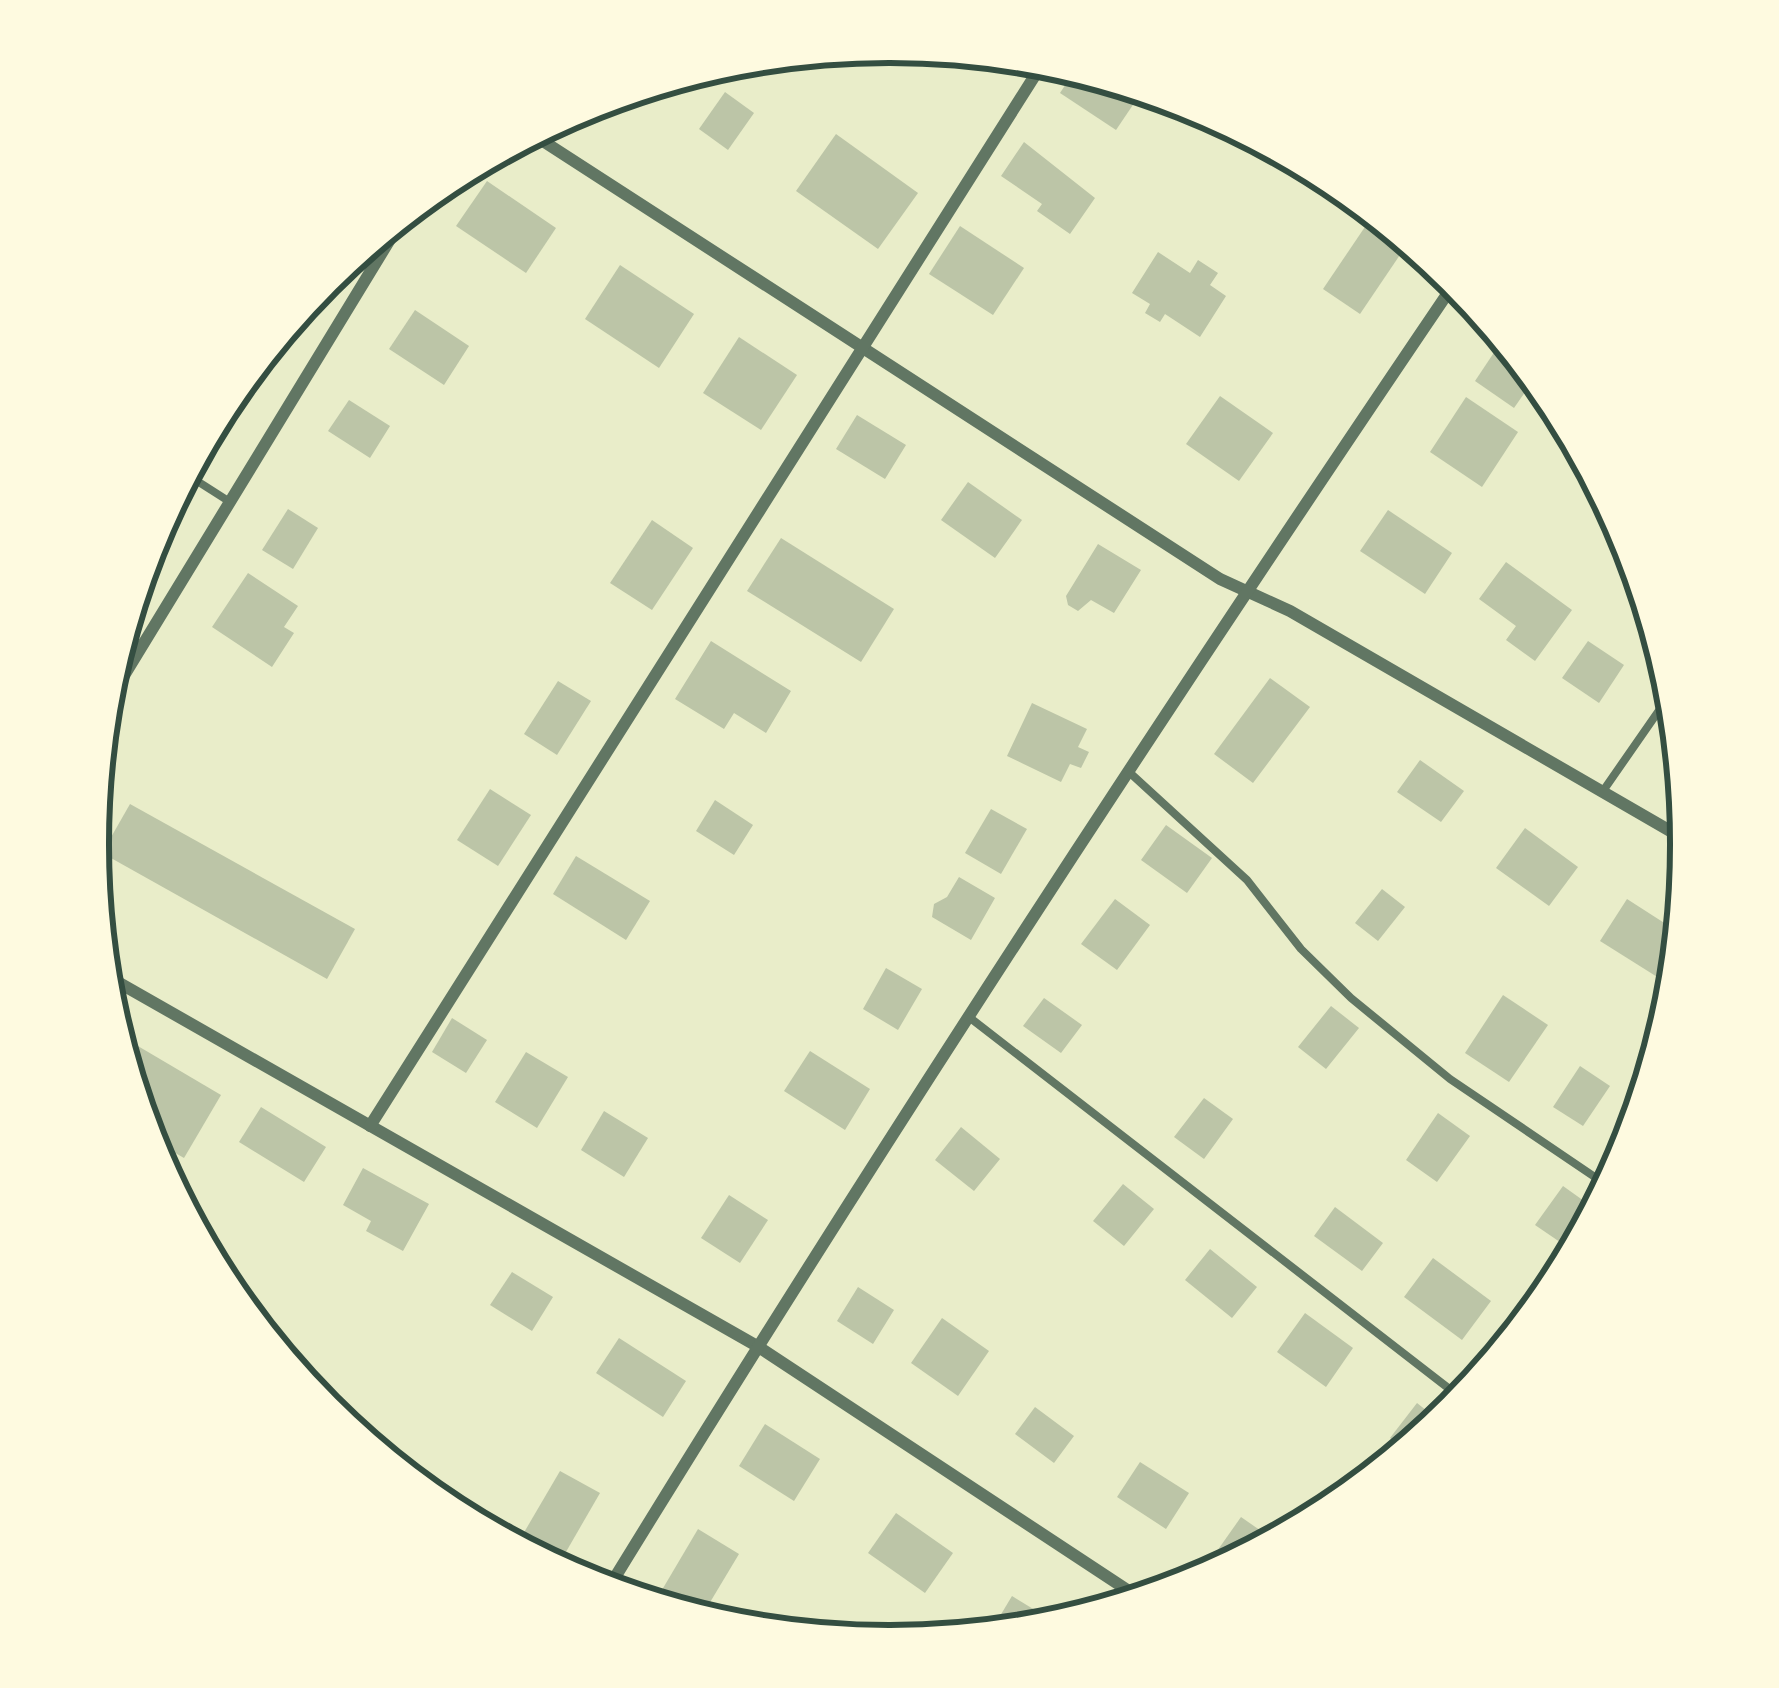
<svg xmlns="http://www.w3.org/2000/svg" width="1779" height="1688" font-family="'Work Sans',sans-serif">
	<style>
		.building { fill: #bcc5a7 }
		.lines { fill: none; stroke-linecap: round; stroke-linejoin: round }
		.service { stroke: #617663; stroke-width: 8 }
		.minor { stroke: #617663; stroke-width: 12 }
		.rim { fill: none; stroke: #344e41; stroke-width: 6 }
	</style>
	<rect width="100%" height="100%" fill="#e9edc9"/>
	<g class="building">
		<path d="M1077,67L1145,87L1116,130L1060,93Z"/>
		<path d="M725,92L754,113L728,150L699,129Z"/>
		<path d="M836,134L918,193L878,249L796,191Z"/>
		<path d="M1024,142L1095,198L1070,234L1037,211L1042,204L1001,176Z"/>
		<path d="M487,181L556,228L526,273L456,226Z"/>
		<path d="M1373,215L1410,240L1360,314L1323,289Z"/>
		<path d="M960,226L1024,268L993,315L929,274Z"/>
		<path d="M1158,252L1190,273L1198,260L1218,273L1210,285L1226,296L1200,337L1165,314L1160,322L1145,313L1150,304L1132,293Z"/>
		<path d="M346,259L309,318L296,310L323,276Z"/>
		<path d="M620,265L694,314L659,368L585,319Z"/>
		<path d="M415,310L469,346L444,385L389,349Z"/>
		<path d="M1505,336L1537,375L1514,408L1475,381Z"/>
		<path d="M739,337L797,375L761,430L703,393Z"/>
		<path d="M1220,396L1273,433L1239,481L1186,444Z"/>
		<path d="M1466,397L1518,432L1482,487L1430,452Z"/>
		<path d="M349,400L390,426L370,458L328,431Z"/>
		<path d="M857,415L906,445L885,479L836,449Z"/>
		<path d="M968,482L1022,520L995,558L941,520Z"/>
		<path d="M288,509L318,528L293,569L262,550Z"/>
		<path d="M1388,510L1452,553L1425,594L1360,551Z"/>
		<path d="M652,520L693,548L652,610L610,583Z"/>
		<path d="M781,538L894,609L861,662L747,591Z"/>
		<path d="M1098,544L1141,570L1114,613L1091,600L1078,611L1068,605L1066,596Z"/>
		<path d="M1506,562L1572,610L1535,661L1506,640L1516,626L1479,599Z"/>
		<path d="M248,573L298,606L284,627L294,633L272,667L212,627Z"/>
		<path d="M711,641L791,691L766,733L734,713L724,729L675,699Z"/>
		<path d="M1588,641L1624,665L1599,703L1562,678Z"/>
		<path d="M1270,678L1310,707L1253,783L1214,754Z"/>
		<path d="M558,681L591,701L557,755L524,734Z"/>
		<path d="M1032,703L1087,729L1078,747L1089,752L1081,768L1070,764L1061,782L1007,756Z"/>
		<path d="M1420,760L1464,791L1441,822L1397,792Z"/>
		<path d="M490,789L531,815L498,866L457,840Z"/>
		<path d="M715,800L753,825L734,855L696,831Z"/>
		<path d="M130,804L355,929L327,979L102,853Z"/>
		<path d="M991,809L1027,829L1001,874L965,853Z"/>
		<path d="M1166,825L1212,858L1187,893L1141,860Z"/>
		<path d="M1525,828L1578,867L1549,906L1496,868Z"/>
		<path d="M576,856L650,901L626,940L553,894Z"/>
		<path d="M959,877L995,898L971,940L932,917L934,904L947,897Z"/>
		<path d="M1382,889L1405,907L1378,941L1355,923Z"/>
		<path d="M1115,899L1150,925L1117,970L1081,944Z"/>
		<path d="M1627,899L1683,935L1679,972L1670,985L1600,941Z"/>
		<path d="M886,968L922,989L898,1030L863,1009Z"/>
		<path d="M1503,995L1548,1025L1509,1082L1465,1053Z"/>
		<path d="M1044,998L1082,1025L1061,1053L1023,1026Z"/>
		<path d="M1331,1006L1359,1028L1326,1069L1298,1047Z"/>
		<path d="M452,1018L487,1040L466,1073L432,1052Z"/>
		<path d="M126,1039L221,1095L184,1158L144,1135L118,1052Z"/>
		<path d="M810,1051L870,1089L845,1130L784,1091Z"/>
		<path d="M526,1052L568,1077L537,1128L495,1102Z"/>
		<path d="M1580,1066L1610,1086L1583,1126L1553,1107Z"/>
		<path d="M1204,1098L1233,1119L1204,1159L1174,1137Z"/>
		<path d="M261,1107L326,1147L304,1182L239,1142Z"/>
		<path d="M604,1111L648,1138L624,1177L581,1150Z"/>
		<path d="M1438,1113L1470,1136L1437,1182L1406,1160Z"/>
		<path d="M961,1127L1000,1159L974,1191L935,1160Z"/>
		<path d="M363,1168L429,1204L403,1251L366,1231L371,1221L343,1205Z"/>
		<path d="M1123,1184L1154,1209L1124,1246L1093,1221Z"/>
		<path d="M1563,1186L1598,1211L1576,1253L1535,1225Z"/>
		<path d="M729,1195L768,1220L740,1263L701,1238Z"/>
		<path d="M1335,1207L1383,1243L1362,1271L1314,1236Z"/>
		<path d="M1210,1249L1257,1287L1232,1318L1185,1280Z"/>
		<path d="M1433,1258L1491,1301L1462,1340L1404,1297Z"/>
		<path d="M512,1272L553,1297L532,1331L490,1305Z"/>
		<path d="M858,1287L894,1310L873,1344L837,1321Z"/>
		<path d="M1305,1313L1353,1348L1326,1387L1277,1352Z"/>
		<path d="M942,1318L989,1351L958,1396L911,1363Z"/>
		<path d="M619,1338L686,1381L663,1417L596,1373Z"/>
		<path d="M1417,1403L1442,1423L1407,1452L1390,1438Z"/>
		<path d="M1035,1407L1074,1436L1054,1463L1015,1434Z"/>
		<path d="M765,1424L820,1459L794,1501L739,1466Z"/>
		<path d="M1140,1462L1189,1493L1166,1529L1117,1497Z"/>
		<path d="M560,1471L600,1493L559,1564L519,1541Z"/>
		<path d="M896,1513L953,1553L925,1593L868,1553Z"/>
		<path d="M1241,1517L1277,1542L1224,1570L1210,1561Z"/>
		<path d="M698,1529L739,1554L700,1619L659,1595Z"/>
		<path d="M1012,1596L1061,1626L988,1636Z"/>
	</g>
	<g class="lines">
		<g class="service">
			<path d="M183,472L230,502"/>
			<path d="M1129,772L1247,880L1301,949L1351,998L1450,1079L1611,1188"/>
			<path d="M1603,791L1676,686"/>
			<path d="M969,1017L1465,1401"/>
		</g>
		<g class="minor">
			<path d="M529,132L1220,579L1290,611L1691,843"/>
			<path d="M100,715L411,205"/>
			<path d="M100,972L757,1346L1144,1601"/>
			<path d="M370,1126L1046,58"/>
			<path d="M606,1592C879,1147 1165,710 1458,278"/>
		</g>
	</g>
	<path d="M0 0H1779V1688H0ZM889 63H890A780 780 0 0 1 1670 843V845A780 780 0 0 1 890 1625H889A780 780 0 0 1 109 845V843A780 780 0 0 1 889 63Z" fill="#fefae0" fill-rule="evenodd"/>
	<path class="rim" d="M889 63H890A780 780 0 0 1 1670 843V845A780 780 0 0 1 890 1625H889A780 780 0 0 1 109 845V843A780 780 0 0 1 889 63Z"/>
</svg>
